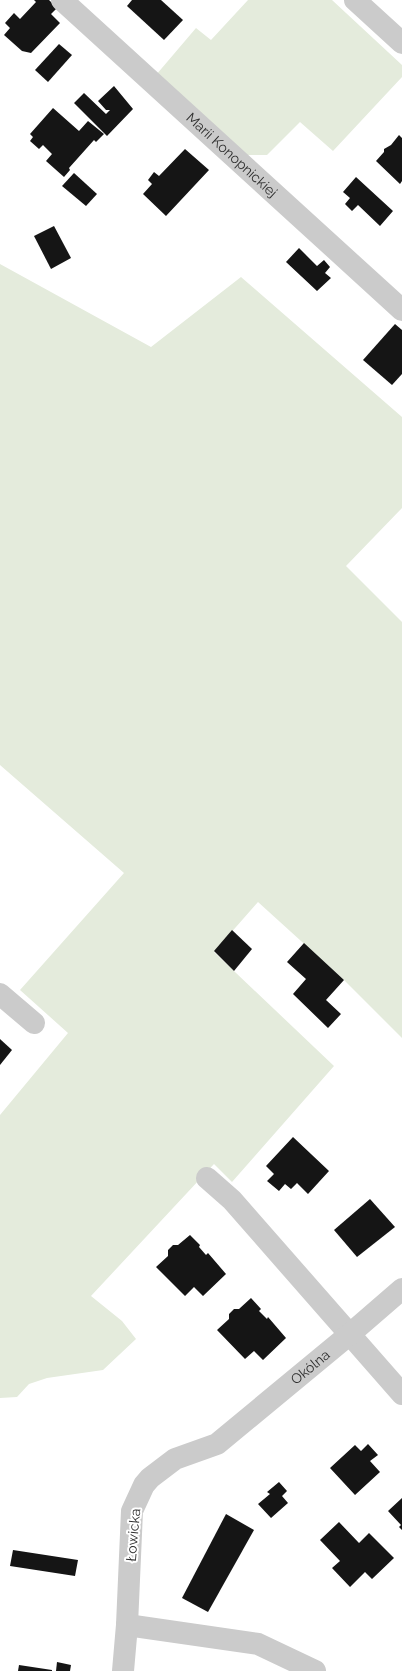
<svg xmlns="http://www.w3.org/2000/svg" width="402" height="1671" font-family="Raleway,sans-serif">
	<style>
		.green { fill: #e4ebdc }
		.building { fill: #151515 }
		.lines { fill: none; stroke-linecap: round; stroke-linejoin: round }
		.minor { stroke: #cbcbcb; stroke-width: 22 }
		.labels { text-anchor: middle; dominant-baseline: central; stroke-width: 4; stroke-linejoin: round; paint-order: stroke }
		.street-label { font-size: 14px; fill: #2e2e2e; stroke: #fff }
	</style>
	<rect width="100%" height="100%" fill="#fff"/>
	<g class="green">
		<path d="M248,0H332L402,65V77L333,151L300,122L267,155H247L156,75L196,28L211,40Z"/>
		<path d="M0,264L151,347L241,277L402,417V508L346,566L402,622V1038L344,980L258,902L214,952L334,1066L232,1182L214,1164L91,1296L122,1321L136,1339L103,1370L47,1378L29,1384L17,1397L0,1398V1115L68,1033L20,990L124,873L0,765Z"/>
	</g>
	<g class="building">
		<path d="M34,0H49L57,8L51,14L60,23L31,53L22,51L4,35L10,28L5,23L14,13L20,19L36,2Z"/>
		<path d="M132,0H161L183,20L164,40L127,6Z"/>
		<path d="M59,44L72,55L48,82L35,70Z"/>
		<path d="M114,86L133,109L107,136L74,103L84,93L106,114L110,110H106L98,101Z"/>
		<path d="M53,108L79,131L88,121L104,134L96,142L94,140L69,168L70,170L64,177L46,161L52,154L43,145L39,149L30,141L33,137L30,134Z"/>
		<path d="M399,135L402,138V181L400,184L376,161L384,152V149L391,145Z"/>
		<path d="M185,149L209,170L166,216L143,194L152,184L148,180L154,172L159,176Z"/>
		<path d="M74,173L97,194L86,206L62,186Z"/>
		<path d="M356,177L393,211L380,226L358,205L352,211L345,204L350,198L343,192Z"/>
		<path d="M54,226L71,258L51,269L34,236Z"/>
		<path d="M299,248L317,266L324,260L330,267L325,273L331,278L317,291L286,262Z"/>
		<path d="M395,324L402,330V374L392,385L363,360Z"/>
		<path d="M232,930L252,949L234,971L214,951Z"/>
		<path d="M304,943L344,980L326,1000L341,1014L328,1028L293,994L306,979L287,962Z"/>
		<path d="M0,1039L12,1050L0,1065Z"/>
		<path d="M293,1137L329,1171L308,1194L297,1183L291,1189L285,1184L279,1191L267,1181L274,1174L266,1166Z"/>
		<path d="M370,1199L395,1227L357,1257L334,1230Z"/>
		<path d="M190,1235L200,1245L199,1247L206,1255L208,1253L226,1274L203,1296L194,1287L185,1296L156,1267L168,1256V1250L173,1245H178Z"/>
		<path d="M251,1298L261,1309L259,1311L267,1319L268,1317L286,1338L263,1360L254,1351L245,1359L217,1330L229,1319V1314L234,1309H239Z"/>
		<path d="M368,1444L378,1455L370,1461L380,1472L355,1495L330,1468L355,1445L361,1451Z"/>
		<path d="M279,1482L287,1491L282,1496L288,1503L271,1518L258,1504L270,1494L267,1492Z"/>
		<path d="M402,1498V1530L399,1527L401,1525L388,1511Z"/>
		<path d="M226,1514L254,1530L208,1612L182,1598Z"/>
		<path d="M339,1522L359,1543L369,1533L394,1558L372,1579L365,1572L350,1587L332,1568L340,1561L320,1540Z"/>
		<path d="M13,1550L78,1560L75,1576L10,1566Z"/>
		<path d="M57,1662L71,1665L70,1671H56Z"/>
		<path d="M19,1665L52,1670V1671H18Z"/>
	</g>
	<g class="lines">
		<g class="minor">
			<path id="s1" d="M62,0L402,310"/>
			<path d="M355,0L402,43"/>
			<path d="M0,994L34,1023"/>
			<path d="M207,1178L232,1200L402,1394"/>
			<path d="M127,1625L258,1644L315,1671"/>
			<path id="s2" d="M123,1671L127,1625L132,1511L144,1485L150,1478L175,1459L217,1444L350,1334L402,1289"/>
		</g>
	</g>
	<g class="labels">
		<g class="street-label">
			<text stroke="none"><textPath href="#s1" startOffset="230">Marii Konopnickiej</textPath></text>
			<text stroke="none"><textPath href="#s2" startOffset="395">Okólna</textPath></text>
			<text transform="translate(133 1535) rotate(-85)">Łowicka</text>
		</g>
	</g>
</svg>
